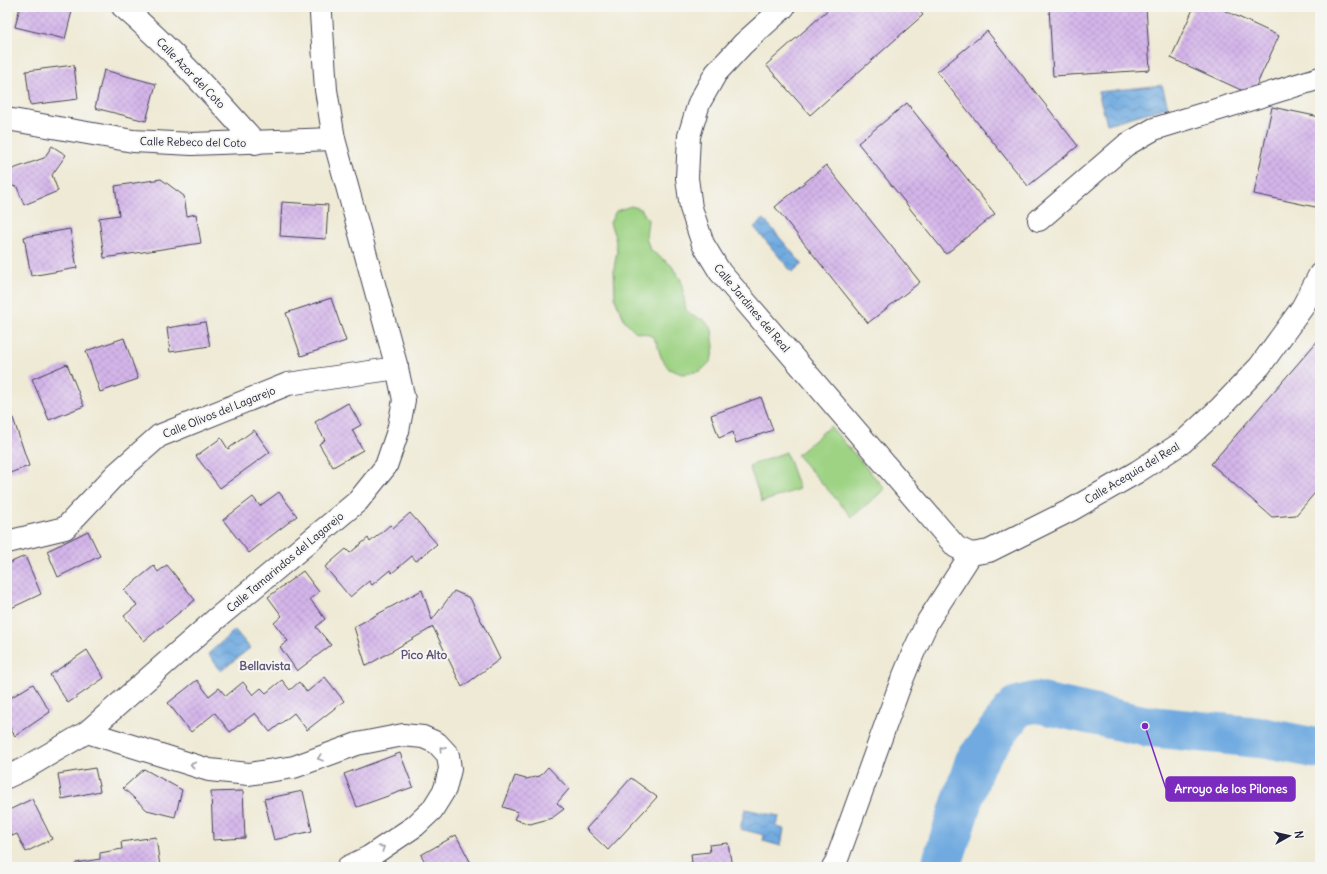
<svg xmlns="http://www.w3.org/2000/svg" width="1327" height="874" font-family="Delius,sans-serif">
	<style>
		.green { fill: #9ed384; stroke: #607a60 }
		.water { fill: url(#water-waves); stroke: #49668e }
		.lines { fill: none; stroke-linecap: round; stroke-linejoin: round }
		.river { stroke: #70aae0; stroke-width: 41 }
		.building { fill: url(#building-cross-hatch) }
		.minor-casing { stroke: #414052; stroke-width: 24 }
		.minor { stroke: #fff; stroke-width: 22 }
		.oneway { stroke: #9c9ca7 }
		.labels { text-anchor: middle; dominant-baseline: central; stroke-width: 4; stroke-linejoin: round; paint-order: stroke }
		.street-label { font-size: 11px; fill: #22223b; stroke: #f6f6f2 }
		.neighbourhood-label { font-size: 12px; font-weight: bold; fill: #605578; stroke: #f6f6f2 }
		.leader { fill: none; stroke: #7b2cbf; stroke-width: 1.5 }
		.callout-dot { fill: #7b2cbf; stroke: #f6f6f2; stroke-width: 1.5 }
		.callout { fill: #7b2cbf; stroke: #7b2cbf; stroke-width: 1.5 }
		.callout-label { font-size: 12px; text-anchor: middle; font-weight: bold; fill: #fff }
	</style>
	<defs>
		<pattern id="water-waves" width="16" height="10" patternUnits="userSpaceOnUse"><rect width="16" height="10" fill="#70aae0"/><path d="M0 5q4-4 8 0t8 0" fill="none" stroke="#5c8ab7"/></pattern>
		<pattern id="building-cross-hatch" width="8" height="8" patternUnits="userSpaceOnUse"><rect width="8" height="8" fill="#d4b5ea"/><path d="M0 0l8 8M0 8l8-8" fill="none" stroke="#b69bca"/></pattern>
	</defs>
	<rect width="100%" height="100%" fill="#f6f6f2"/>
	<filter id="ink" filterUnits="userSpaceOnUse"><feTurbulence type="fractalNoise" baseFrequency=".025" numOctaves="2"/><feDisplacementMap in="SourceGraphic" scale="8" xChannelSelector="R" yChannelSelector="G"/><feConvolveMatrix kernelMatrix="1 2 1 2 8 2 1 2 1" color-interpolation-filters="sRGB"/></filter>
	<filter id="wash" filterUnits="userSpaceOnUse"><feTurbulence type="fractalNoise" baseFrequency=".012" numOctaves="4" result="noise"/><feDisplacementMap in="SourceGraphic" scale="16" xChannelSelector="R" yChannelSelector="G"/><feGaussianBlur stdDeviation="0.9" result="paint"/><feColorMatrix in="noise" values="0 0 0 0 0 0 0 0 0 0 0 0 0 0 0 0 0 1.4 0 .05"/><feComposite in="paint" operator="in"/></filter>
	<g filter="url(#wash)">
		<rect width="100%" height="100%" fill="#efead5"/>
		<g class="green">
			<path d="M631,206L641,209L648,220L646,238L650,250L671,265L681,280L686,310L691,315L704,320L712,330L714,347L711,361L701,371L682,374L669,369L661,357L657,344L653,337L647,334L636,332L625,321L615,299L614,268L617,251L615,237L610,223L616,211Z"/>
			<path d="M830,426L885,489L852,517L797,455Z"/>
			<path d="M786,452L799,489L762,502L749,466Z"/>
		</g>
		<g class="water">
			<path d="M1162,85L1168,107L1107,124L1098,92Z"/>
			<path d="M764,219L802,264L792,272L754,227Z"/>
			<path d="M235,630L250,648L221,671L208,654Z"/>
			<path d="M745,809L779,816L777,827L784,829L781,846L763,841L764,835L740,829Z"/>
		</g>
		<g class="lines">
			<path class="river" d="M943,867V860L975,762L1016,707L1035,702L1145,726L1264,738L1320,749"/>
		</g>
		<g id="blocks">
			<g class="building">
				<path d="M20,7H73L65,39L15,27Z"/>
				<path d="M831,7H916L923,15L810,115L766,65Z"/>
				<path d="M1049,7H1146L1150,70L1053,76Z"/>
				<path d="M1194,7H1217L1279,36L1252,95L1171,58Z"/>
				<path d="M987,31L1078,146L1028,186L937,72Z"/>
				<path d="M74,65L78,99L30,105L26,71Z"/>
				<path d="M104,70L156,84L146,121L95,108Z"/>
				<path d="M907,103L995,214L946,254L858,143Z"/>
				<path d="M1272,107L1320,117V208L1254,194Z"/>
				<path d="M52,146L66,155L52,175L58,191L24,205L17,187L7,185V169L10,170L44,158Z"/>
				<path d="M826,165L920,282L868,323L775,207Z"/>
				<path d="M161,179L184,196L187,216L196,214L201,243L104,258L99,218L119,215L115,186Z"/>
				<path d="M282,202L328,205L326,239L280,236Z"/>
				<path d="M70,229L77,268L31,276L24,237Z"/>
				<path d="M331,298L346,341L301,356L286,313Z"/>
				<path d="M205,322L210,346L170,352L167,328Z"/>
				<path d="M124,338L138,379L100,392L86,351Z"/>
				<path d="M1320,338V487L1296,515L1272,517L1211,464Z"/>
				<path d="M67,364L84,406L49,420L32,379Z"/>
				<path d="M761,397L773,430L736,443L733,432L719,438L711,415Z"/>
				<path d="M348,403L361,425L352,430L363,450L333,467L319,444L325,440L315,422Z"/>
				<path d="M11,412L29,466L7,474V414Z"/>
				<path d="M254,430L270,452L220,488L196,456L221,438L228,449Z"/>
				<path d="M279,492L297,516L249,553L223,520L253,497L260,506Z"/>
				<path d="M410,513L437,544L416,561L412,556L392,573L390,570L372,585L369,581L350,597L325,567L346,549L350,553L368,538L370,542L390,525L393,528Z"/>
				<path d="M88,531L100,556L58,577L47,551Z"/>
				<path d="M25,556L41,594L7,610V564Z"/>
				<path d="M167,565L195,600L144,641L124,616L137,605L124,590L154,566L158,572Z"/>
				<path d="M303,571L319,592L310,599L325,619L316,627L331,645L297,671L280,647L288,641L274,623L282,616L268,597Z"/>
				<path d="M422,590L432,620L454,591L470,598L500,659L462,687L433,627L366,666L354,627Z"/>
				<path d="M87,650L104,678L68,703L50,675Z"/>
				<path d="M325,677L344,701L307,730L294,713L270,732L255,713L230,732L215,713L191,732L168,703L197,680L209,696L219,688L226,696L243,682L253,695L261,688L266,693L282,680L290,690L299,682L307,692Z"/>
				<path d="M33,684L50,712L15,736L7,723V700Z"/>
				<path d="M400,753L413,787L357,807L344,774Z"/>
				<path d="M548,767L569,789L557,803L564,809L552,818L530,824L514,819L518,812L503,807L515,776L526,779L540,776Z"/>
				<path d="M95,768L100,791L62,799L58,774Z"/>
				<path d="M144,769L182,790L175,817L147,810L123,788Z"/>
				<path d="M631,778L657,797L608,850L586,829Z"/>
				<path d="M243,791L245,838L213,840L211,792Z"/>
				<path d="M303,791L312,831L274,840L264,799Z"/>
				<path d="M32,799L52,839L26,852L17,834L12,836L7,827V811Z"/>
				<path d="M456,835L473,867H428L421,855Z"/>
				<path d="M156,837L160,867H77L76,863L100,859V853L122,849L121,842Z"/>
				<path d="M728,843L732,867H672L671,865L692,863L691,854L710,852L709,845Z"/>
			</g>
		</g>
	</g>
	<g filter="url(#ink)">
		<use href="#blocks" fill-opacity="0" stroke="#414052" stroke-width="1"/>
		<g class="lines">
			<g class="minor-casing">
				<g id="minor">
					<path d="M123,7C171,48 214,96 256,143"/>
					<path d="M784,7L743,44L716,73L699,103L689,136L687,178L691,208L703,244L720,272L956,547L971,554"/>
					<path d="M7,119L133,141L192,144L334,139"/>
					<path d="M1039,220L1126,145L1154,129L1320,78"/>
					<path d="M7,542L65,528L116,474L159,436L288,384L397,368"/>
					<path d="M971,554L989,551L1071,510L1137,472L1183,442L1220,408L1260,366L1302,308L1320,274"/>
					<path d="M87,732L209,770L249,774L294,767L357,744L403,735L423,737L437,743L448,755L450,769L445,789L432,810L415,826L369,857L348,867"/>
					<path d="M7,777L24,769L87,732L216,619L358,501L386,466L398,431L404,400L397,368L334,139L326,90L321,14V7"/>
					<path d="M833,867L836,862L900,685L914,651L928,621L971,554"/>
				</g>
			</g>
			<use href="#minor" class="minor"/>
		</g>
		<defs><path id="oneway-chevron" d="M-2-3.5L2.5 0L-2 3.5" fill="none" stroke-width="1.6" stroke-linecap="round" stroke-linejoin="round"/></defs>
		<g class="oneway">
			<use href="#oneway-chevron" transform="translate(442 749) rotate(-132)"/>
			<use href="#oneway-chevron" transform="translate(320 758) rotate(161)"/>
			<use href="#oneway-chevron" transform="translate(193 765) rotate(-163)"/>
			<use href="#oneway-chevron" transform="translate(382 848) rotate(-34)"/>
		</g>
	</g>
	<g class="labels">
		<g class="street-label">
			<text transform="translate(191 73) rotate(46)">Calle Azor del Coto</text>
			<text transform="translate(193 142) rotate(1)">Calle Rebeco del Coto</text>
			<text transform="translate(752 308) rotate(50)">Calle Jardines del Real</text>
			<text transform="translate(219 412) rotate(-22)">Calle Olivos del Lagarejo</text>
			<text transform="translate(1132 473) rotate(-31)">Calle Acequia del Real</text>
			<text transform="translate(285 562) rotate(-40)">Calle Tamarindos del Lagarejo</text>
		</g>
		<g class="neighbourhood-label">
			<text x="424" y="654">Pico Alto</text>
			<text x="265" y="665">Bellavista</text>
		</g>
	</g>
	<path class="leader" d="M1145 726L1166 789"/>
	<circle class="callout-dot" cx="1145" cy="726" r="4"/>
	<rect class="callout" x="1166" y="777" width="129" height="24" rx="4"/>
	<g class="callout-label">
		<text x="1231" y="793">Arroyo de los Pilones</text>
	</g>
	<rect width="1327" height="874" fill="none" stroke="#f6f6f2" stroke-width="24"/>
	<g transform="translate(1289 836) rotate(82)" stroke="#f6f6f2" stroke-width="3" paint-order="stroke">
	<path d="M0-3L7 15L0 10L-7 15Z" fill="#22223b"/>
	<text y="-6" font-size="11" font-weight="bold" text-anchor="middle" fill="#22223b">N</text>
	</g>
</svg>
